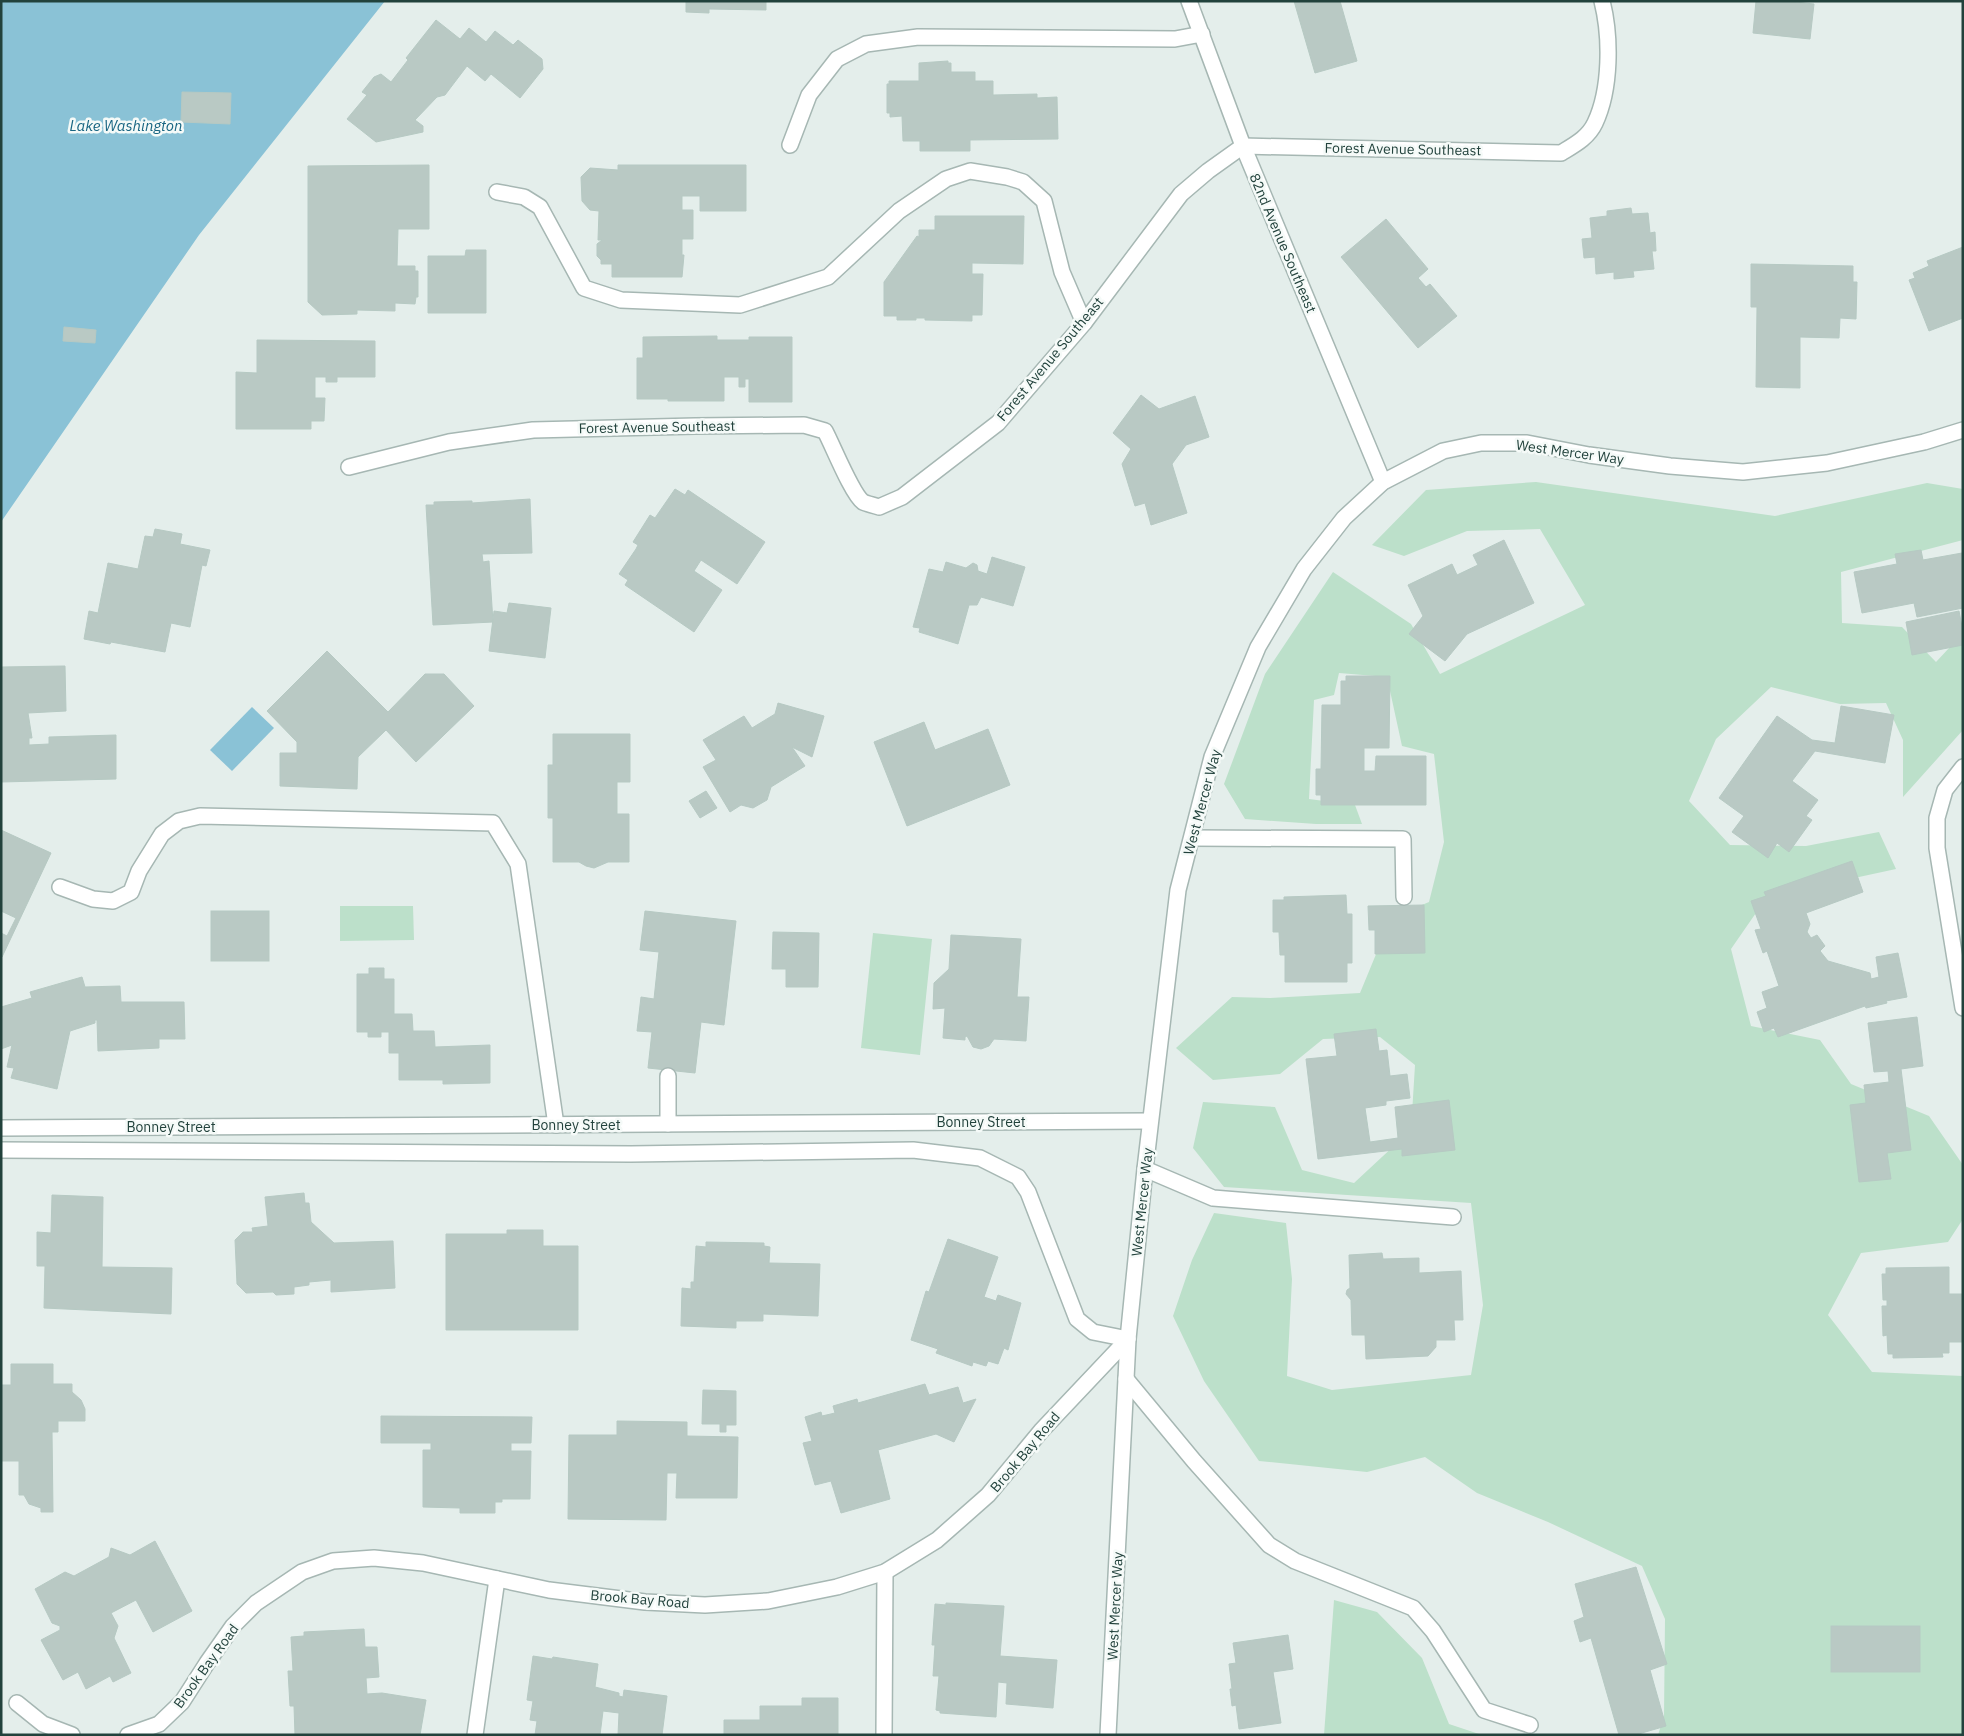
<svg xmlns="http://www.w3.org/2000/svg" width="1964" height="1736" font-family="'IBM Plex Sans',sans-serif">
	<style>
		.green { fill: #bce0ca }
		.water { fill: #8ac2d6 }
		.building { fill: #b9c9c4; stroke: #b6c9c3 }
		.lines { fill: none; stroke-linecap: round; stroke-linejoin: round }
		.service-casing { stroke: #a6b7b3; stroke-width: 18 }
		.minor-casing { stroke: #a6b7b3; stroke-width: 18 }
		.tertiary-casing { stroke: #a6b7b3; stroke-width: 18 }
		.service { stroke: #fff; stroke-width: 15 }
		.minor { stroke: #fff; stroke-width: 15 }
		.tertiary { stroke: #fff; stroke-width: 15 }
		.labels { text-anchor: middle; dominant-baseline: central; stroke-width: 5; stroke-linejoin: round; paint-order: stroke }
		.street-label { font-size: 14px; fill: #22423c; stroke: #f5faf8 }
		.water-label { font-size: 15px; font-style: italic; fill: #186582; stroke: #f5faf8 }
	</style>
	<rect width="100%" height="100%" fill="#e4eeeb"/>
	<g class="green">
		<path d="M1536,482L1775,516L1927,483L1963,489V540L1841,572L1842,623L1902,627L1936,662L1963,633V730L1903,797V740L1886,703L1840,704L1771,687L1716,739L1689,801L1730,845L1806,846L1879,832L1896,869L1767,897L1731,949L1751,1026L1820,1040L1851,1084L1929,1116L1963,1165V1219L1948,1242L1861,1253L1828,1315L1872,1372L1963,1376V1735H1658L1664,1716L1665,1619L1642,1566L1548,1522L1477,1493L1425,1457L1367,1472L1259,1461L1204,1381L1173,1316L1192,1260L1214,1213L1286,1223L1292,1279L1287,1376L1332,1390L1471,1375L1483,1305L1471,1203L1224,1187L1193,1148L1203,1102L1275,1107L1302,1170L1354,1183L1411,1130L1415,1065L1380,1037L1323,1039L1280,1074L1213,1080L1176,1048L1232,997L1270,998L1360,993L1391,918L1429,902L1444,842L1434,754L1402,746L1387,677L1339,673L1334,695L1314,700L1309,799L1355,805L1362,824H1316L1245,819L1224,784L1265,674L1333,572L1411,624L1440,674L1585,605L1540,529L1467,531L1404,556L1372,545L1426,490Z"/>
		<path d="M340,906H413L414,940L340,941Z"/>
		<path d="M873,933L932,939L920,1055L861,1048Z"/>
		<path d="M1334,1600L1377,1612L1422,1658L1449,1724L1482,1735H1324Z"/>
	</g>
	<g class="water">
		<path d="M1,1H385L199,235L1,522Z"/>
		<path d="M252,707L274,728L232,771L210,750Z"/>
	</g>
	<g class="building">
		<path d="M686,1H766V10L709,9V13L686,12Z"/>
		<path d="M1294,1H1340L1357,61L1315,73Z"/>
		<path d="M1756,1H1786L1814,4L1810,39L1753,33Z"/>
		<path d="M436,20L460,39L469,28L486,42L495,31L513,45L518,40L542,59L543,69L520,98L491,74L485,81L467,66L445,95L437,97L415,120L423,126V132L376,142L347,119L367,95L362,92L374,77L381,74L391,82L408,60L406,58Z"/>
		<path d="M948,61V63H951V72H975V81H993V95L1037,94V98L1057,97L1058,139L970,140V151H920V141H903L902,116L890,117V113H887V84H889V81H919V63Z"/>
		<path d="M182,92L231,93L230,124L181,122Z"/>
		<path d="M429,165V229H398L397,266H415V271H418V297H416L415,304L395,303V311L357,310V314L322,315L308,302V166Z"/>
		<path d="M618,165H746V211H700V196H682V210H693V239H682V255H684L682,277H612V264H601V260L597,256V244L602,240H598L599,211L590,210L582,201L581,177L590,168L618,170Z"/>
		<path d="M1631,208L1632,214L1648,213L1650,233L1655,232L1656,251H1652L1654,269L1633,271L1634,277L1614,279V272L1596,274L1595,257L1584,258L1582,239L1592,238L1590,218L1607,216V211Z"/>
		<path d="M935,216H1024L1023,264L972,263V274H983L982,315H972V321L925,320V318H916V320H897V316H884V282L917,236L919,237V230H935Z"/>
		<path d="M1386,219L1428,269L1418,278L1426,287L1430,284L1457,316L1418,348L1341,257Z"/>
		<path d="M1963,247V318L1929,331L1909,280L1915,278L1913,273L1929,266L1927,261Z"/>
		<path d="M466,250H486V313H428V256H465Z"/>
		<path d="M1751,264L1853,266V282H1857L1856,319L1840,318L1839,338L1800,337V388L1756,387L1757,307H1751Z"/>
		<path d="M64,327L96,330L95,343L63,341Z"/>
		<path d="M717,336V340H749V337H792V402H749V379H745V387H739V377H724V401H668V399H637V358H643V337Z"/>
		<path d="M257,340L375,341V377H337V382H326V377H315V398H325L324,421H311V429H236V372L257,373Z"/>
		<path d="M1141,395L1159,409L1195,396L1209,437L1186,445L1172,464L1187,513L1151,525L1145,503L1135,506L1122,464L1131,449L1113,433Z"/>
		<path d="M675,489L685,495L688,490L765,542L737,584L701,560L694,571L722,590L694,632L625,585L628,580L619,574L636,549L638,545L633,542L650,515L655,518Z"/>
		<path d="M530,499L532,553L482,554L483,562L489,561L493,622L433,625L426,505H434V502L472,501V503Z"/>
		<path d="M155,529L182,534L180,544L210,550L206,566L202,565L190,627L171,623L165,652L111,642L110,644L84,639L89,611L98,613L108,563L138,569L145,536L153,537Z"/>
		<path d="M1504,540L1534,603L1467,634L1445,661L1409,634L1423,616L1408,585L1452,564L1457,575L1478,565L1473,555Z"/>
		<path d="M1921,550L1923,560L1962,553L1963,608L1917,617L1914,603L1862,613L1854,572L1897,564L1895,554Z"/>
		<path d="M992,557L1025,567L1013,606L981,597L977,605H969L958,644L919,632L920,628L913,627L929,569L943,572L946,562L966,568L973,563L977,565L978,571L987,574Z"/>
		<path d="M509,603L551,608L545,658L489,651L494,611L507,613Z"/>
		<path d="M1959,611L1963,632V645L1912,655L1906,622Z"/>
		<path d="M327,651L388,712L425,674H444L474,706L416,762L386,730L358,757L357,789L280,786V753H297V742L267,711Z"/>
		<path d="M65,666L66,711L28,713L32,738H29V745L49,744V737L116,735V779L1,782V667Z"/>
		<path d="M1346,676H1390L1389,748H1364V771H1375L1376,756H1426V805H1321V795H1316V769H1321L1322,705H1341V681H1346Z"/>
		<path d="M778,703L824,716L812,757L792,747L805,766L771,787L767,800L753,808L741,805L730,812L703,767L716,760L703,740L744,716L752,728L775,714Z"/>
		<path d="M1841,706L1894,715L1885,763L1815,751L1792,781L1818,800L1806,816L1812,820L1789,852L1777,843L1768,858L1732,832L1744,816L1719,798L1777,716L1812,740L1835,743Z"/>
		<path d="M924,722L935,750L988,729L1010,785L907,826L874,742Z"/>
		<path d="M553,734H630V782H617V814H629V862H608L594,868L586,866L579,862H553V818H548V765H553Z"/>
		<path d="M706,791L717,808L700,818L689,801Z"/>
		<path d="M1,830L51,853L2,957L1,933L7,936L16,918L1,911Z"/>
		<path d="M1852,861L1863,892L1806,913L1810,924L1807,932L1811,938L1817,935L1825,946L1820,951L1828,961L1870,973L1871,979L1879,977L1876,957L1898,953L1907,997L1886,1001L1887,1003L1866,1008L1865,1006L1778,1037L1774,1028L1764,1032L1757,1012L1767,1008L1762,992L1779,986L1767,951L1763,953L1755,930L1761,929L1751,901L1766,896L1764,892Z"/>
		<path d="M1346,895L1347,914H1352V963H1347V982H1285V955H1280L1279,932H1273V900H1284V897Z"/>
		<path d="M1424,905L1425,953L1375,954V930H1369L1368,906Z"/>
		<rect x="211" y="911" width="58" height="50"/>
		<path d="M645,911L736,921L724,1025L701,1022L695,1073L648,1068L652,1032L637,1031L641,997L654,999L659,952L640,950Z"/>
		<path d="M773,932L819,933L818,987H786V969H772Z"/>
		<path d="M951,935L1021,939L1017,997H1029L1026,1041L994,1039L989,1046L981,1049L973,1047L967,1036L965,1037V1040L943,1038L945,1008L933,1009L934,983L949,969Z"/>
		<path d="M369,968H384V979H394V1014H412L413,1031H434L435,1047L490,1045V1083L443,1084V1080H399V1053H389V1032H381V1037H368V1032H357V974H369Z"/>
		<path d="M82,977L85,987L120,986L121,1002H184L185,1039H159V1048L98,1051L97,1020H95V1023L70,1031L57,1089L11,1078L14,1068L7,1067L12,1045L1,1049V1007L32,998L30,992Z"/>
		<path d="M1917,1017L1923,1066L1901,1069L1911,1150L1887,1153L1891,1179L1859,1182L1850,1105L1866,1103L1864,1085L1889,1082L1888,1071L1874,1072L1868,1023Z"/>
		<path d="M1376,1029L1379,1051L1387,1050L1390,1076L1407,1074L1410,1098L1386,1101V1105L1365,1108L1370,1142L1398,1138L1395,1107L1449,1100L1455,1150L1402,1156V1149L1318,1159L1306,1059L1337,1056L1334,1034Z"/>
		<path d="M304,1193L305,1203H309L311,1222L334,1243L393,1241L395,1288L331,1292V1280L309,1282V1285L294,1287V1294L276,1295L273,1292L246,1293L237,1284L235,1240L243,1232H253L252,1228L268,1226L265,1197Z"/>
		<path d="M52,1195L103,1197L102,1267L172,1268L171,1314L44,1308L45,1266H37V1232L51,1233Z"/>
		<path d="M507,1230H543V1246H578V1330H446V1234H507Z"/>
		<path d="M948,1239L998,1257L984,1297L996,1301L998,1295L1021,1303L1008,1350L1004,1348L998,1364L988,1361L986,1366L973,1362L972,1366L936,1353L938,1349L911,1340L926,1291L929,1292Z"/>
		<path d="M706,1242L764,1243V1246L770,1247L769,1263L820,1264L818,1316L763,1314V1321H736V1328L681,1326L682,1288L691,1289V1282H694L696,1246L706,1247Z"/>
		<path d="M1382,1253L1383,1259L1419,1258V1273L1461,1271L1463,1320H1454L1455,1340H1436V1347L1428,1356L1366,1359L1365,1335H1352L1351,1300L1346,1294L1347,1290L1350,1288L1349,1255Z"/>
		<path d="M1949,1267V1294H1963V1342H1949V1353H1942L1943,1357L1893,1358V1354H1888L1887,1335L1883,1336L1882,1306H1887V1300H1883L1882,1274H1886V1268Z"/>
		<path d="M11,1364H53V1384H72V1392L81,1400L85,1409V1421H58V1432H52L53,1512H41V1508L29,1504L24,1495H19V1461H1V1385H11Z"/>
		<path d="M925,1384L929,1395L958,1387L963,1403L976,1399L954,1442L936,1434L878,1450L890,1499L841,1513L831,1481L815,1485L803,1443L812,1441L805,1417L821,1412L822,1416L835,1413L833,1406L857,1399L858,1403Z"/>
		<path d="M703,1390L736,1391V1425H726V1432H720V1424H702Z"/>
		<path d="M381,1416L532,1417L531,1443H511V1451H531L530,1499H502V1502H495V1513H460V1508L423,1507V1450H431V1443H381Z"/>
		<path d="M617,1421L687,1422V1436L738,1437L737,1498H676L677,1473H667L666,1520L568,1519L569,1435H617Z"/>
		<path d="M155,1541L192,1611L153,1632L136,1600L111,1613L118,1626L114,1638L131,1673L113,1682L110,1676L86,1689L78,1672L63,1680L41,1640L60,1630V1626L52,1623L35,1589L65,1572L74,1576L109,1557L111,1548L130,1555Z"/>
		<path d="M1636,1567L1667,1664L1650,1670L1666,1726L1635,1735H1619L1591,1638L1580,1642L1574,1621L1584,1617L1575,1584Z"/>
		<path d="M946,1603L1004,1606L1000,1656L1057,1660L1053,1708L1006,1704L1007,1683L998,1682L996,1717L940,1713V1711L936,1710L939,1676H933L935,1645H932L935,1604L946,1605Z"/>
		<rect x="1831" y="1626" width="89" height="46"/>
		<path d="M364,1629L365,1647H377L379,1677L366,1678L367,1694L382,1693L426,1700L420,1735H295L294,1706H290L288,1671H293L291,1637L304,1636V1632Z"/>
		<path d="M1288,1635L1293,1669L1273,1672L1281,1723L1239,1729L1236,1705L1232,1706L1230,1689H1232L1229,1664L1236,1663L1233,1643Z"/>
		<path d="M533,1656L552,1659L553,1657L598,1664L595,1687L619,1693V1696L623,1697L624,1690L667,1696L662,1735H618L619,1713L603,1711L600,1735H535L537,1721L530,1720L533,1701L527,1700Z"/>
		<path d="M802,1698H838V1735H724V1720H760V1706H802Z"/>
	</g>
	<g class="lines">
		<g class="service-casing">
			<g id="service">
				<path d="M790,145L809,95L837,59L866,44L918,37L1175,39L1202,34"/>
				<path d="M497,192L524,197L540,207L584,288L621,300L740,305L828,277L899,211L946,179L970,171L1007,177L1023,182L1044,201L1062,272L1084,323"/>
				<path d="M1192,838L1403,839L1404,897"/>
				<path d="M60,887L93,899L113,901L131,892L139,871L162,834L179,821L200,816L493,823L518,864L556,1125"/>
				<path d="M668,1076V1124"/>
				<path d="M1,1128L1150,1121"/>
				<path d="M1,1150L631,1154L913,1150L980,1158L1018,1177L1028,1192L1077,1319L1093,1332L1128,1339"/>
				<path d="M1145,1169L1213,1198L1453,1217"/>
				<path d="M1126,1379L1194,1461L1269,1545L1295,1561L1413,1608L1433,1631L1484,1710L1530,1725"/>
				<path d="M475,1735L497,1579"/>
				<path d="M884,1735L885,1572"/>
			</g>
		</g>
		<g class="minor-casing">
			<g id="minor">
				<path d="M1189,1L1243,146L1383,482"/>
				<path d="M349,467L449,442L533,430L695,426L804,425L825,431C833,446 852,494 863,502C867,504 874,505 879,507L902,497L998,423L1084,323L1181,194L1208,171L1243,146L1561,153C1574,145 1588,138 1595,123C1611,89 1611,37 1602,1"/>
				<path d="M1963,767L1945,790L1937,818V848L1963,1008"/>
				<path d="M17,1703L43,1724L72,1735"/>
				<path d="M128,1735L159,1724L182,1702L207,1663L233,1626L256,1603L302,1572L333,1561L374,1558L423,1563L549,1590L645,1602L705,1605L768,1601L837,1587L885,1572L937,1540L988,1495L1041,1431L1128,1339"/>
			</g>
		</g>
		<g class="tertiary-casing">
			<path id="tertiary" d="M1108,1735L1128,1339L1145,1169L1178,890L1212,757L1258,647L1304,569L1344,518L1383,482L1443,451L1481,443H1527L1589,455L1670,466L1743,472L1827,463L1924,442L1963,430"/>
		</g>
		<use href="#service" class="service"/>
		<use href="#minor" class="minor"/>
		<use href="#tertiary" class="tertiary"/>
	</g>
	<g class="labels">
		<g class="street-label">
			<text transform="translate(1403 149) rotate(1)">Forest Avenue Southeast</text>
			<text transform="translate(1283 243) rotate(67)">82nd Avenue Southeast</text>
			<text transform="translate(1050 359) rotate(-50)">Forest Avenue Southeast</text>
			<text transform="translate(657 427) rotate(-1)">Forest Avenue Southeast</text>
			<text transform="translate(1570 452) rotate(8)">West Mercer Way</text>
			<text transform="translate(1202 802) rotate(-75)">West Mercer Way</text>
			<text x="981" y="1122">Bonney Street</text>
			<text x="576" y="1125">Bonney Street</text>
			<text x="171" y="1127">Bonney Street</text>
			<text transform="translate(1142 1202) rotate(-84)">West Mercer Way</text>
			<text transform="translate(1025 1452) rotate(-50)">Brook Bay Road</text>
			<text transform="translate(640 1599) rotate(5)">Brook Bay Road</text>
			<text transform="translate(1115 1606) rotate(-87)">West Mercer Way</text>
			<text transform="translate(206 1666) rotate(-54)">Brook Bay Road</text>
		</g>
		<g class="water-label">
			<text x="126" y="125">Lake Washington</text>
		</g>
	</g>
	<rect width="1964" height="1736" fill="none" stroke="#22423c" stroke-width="5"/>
</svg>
